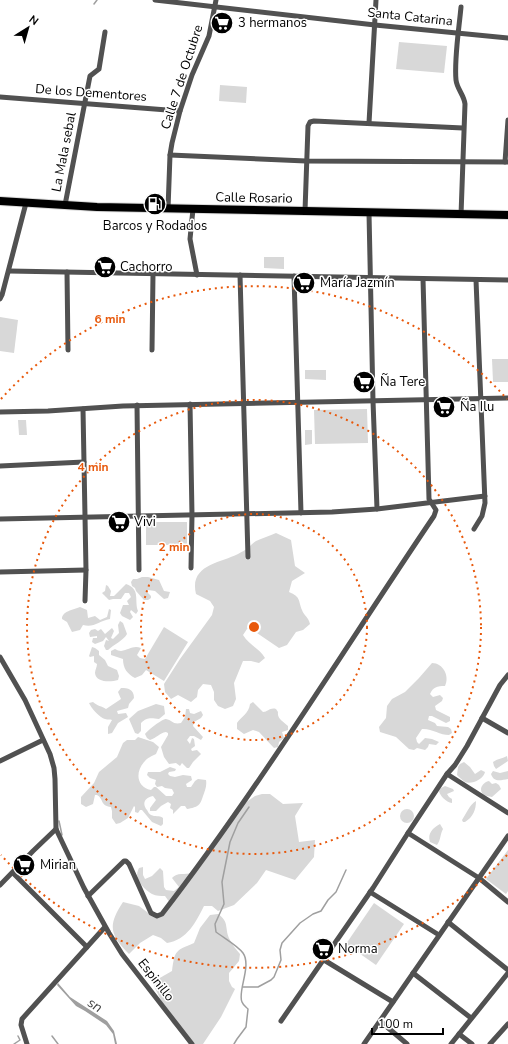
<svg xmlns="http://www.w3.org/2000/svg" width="508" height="1044" font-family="'Nunito Sans',sans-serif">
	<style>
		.green { fill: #d8d8d8 }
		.water { fill: #9f9f9f }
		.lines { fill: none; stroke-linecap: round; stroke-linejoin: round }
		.stream { stroke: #9f9f9f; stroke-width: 1.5 }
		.primary-casing { stroke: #dbdbdb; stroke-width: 10 }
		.minor { stroke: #515151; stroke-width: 5 }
		.primary { stroke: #000; stroke-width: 8 }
		.ring { fill: none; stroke: #e8590c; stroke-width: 2; stroke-dasharray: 2 4 }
		.labels { text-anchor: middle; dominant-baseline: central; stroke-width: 3; stroke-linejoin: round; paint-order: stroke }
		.street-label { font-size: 13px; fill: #000; stroke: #fff }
		.poi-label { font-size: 13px; fill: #000; stroke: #fff; text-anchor: start }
		.water-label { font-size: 14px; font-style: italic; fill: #404040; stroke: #fff }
		.centre { fill: #e8590c; stroke: #fff; stroke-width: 2 }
		.ring-label { font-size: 12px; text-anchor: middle; font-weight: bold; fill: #e8590c; stroke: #fff; stroke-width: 3; stroke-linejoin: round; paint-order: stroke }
	</style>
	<rect width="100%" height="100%" fill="#fff"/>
	<g class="green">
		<path d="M399,42L447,46L444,73L396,69Z"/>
		<path d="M220,85L247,87L246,103L219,101Z"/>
		<path d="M264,257H284V269L264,268Z"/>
		<path d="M0,317L18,320L14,353L0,351Z"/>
		<path d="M492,359H508V382H493Z"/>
		<path d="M305,370H326V380L305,379Z"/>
		<path d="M367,409L368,443L315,444L314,410Z"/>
		<path d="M18,420H26L27,435H19Z"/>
		<path d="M305,430H312V444L305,445Z"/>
		<rect x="146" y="522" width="41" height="23"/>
		<path d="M276,533L291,540L295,566L305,573L292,581L289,592C301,597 298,600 302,610C304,616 308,616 310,624L303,630L296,632L287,645L279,648L254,631L247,629L243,635C249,645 259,648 265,658L259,663L251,661H243L234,683L236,699L233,706L225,709L218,706L214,700V692L211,685L203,684L198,690L197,697L191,702L178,695L171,699L165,692L164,684L180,659L212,615L214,607L210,601L196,594C189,565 220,563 238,554C241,552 246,550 249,547C251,545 253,543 256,541C262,538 270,536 276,533Z"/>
		<path d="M142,577H148L159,580L164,591L170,592L168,598L164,599L155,591L148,590L147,592L151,596V598L148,600H144L136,591L135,588L132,586L131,582L133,579H137Z"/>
		<path d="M126,584C141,589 134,601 138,611L136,614L131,610L130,612L133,617L130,620L122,616L120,613L123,605H129L127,601L131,597L129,593H125L121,599H113L109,600L102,593L105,591L106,585L108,586L111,591L110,596H114Z"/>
		<path d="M80,607L87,610L88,618L95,616L100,620L107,617L109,609L111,610L110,619C99,621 94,628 83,625L80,630L72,632L67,622L62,619C62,611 73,610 80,607Z"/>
		<path d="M120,621L123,623L127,634C123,641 114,644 108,650H106L104,646L106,640L109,641L106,637L103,641L95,644L92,642L93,638H97V636L90,637L89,633L91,630L95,629L98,631L101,629L105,634L112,628L114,631L111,638L113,639L119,633L118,625Z"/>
		<path d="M164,627L188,642L164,681L146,670L142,675L135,678C127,674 123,668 123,659L111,655V651L115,649C117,650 119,651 121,651C129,650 133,645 141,648L137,655L140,658L145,659Z"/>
		<path d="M92,647L95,648L99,651V655L105,660L108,666L117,670L119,676L118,680C111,682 96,683 95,673C95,670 97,667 97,664L94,662V656L90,657L89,656Z"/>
		<path d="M432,663C443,663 450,676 445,686C437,686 433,687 430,694L433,697L440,695L443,698L442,701L435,706L436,710L450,717V721L446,723L432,716H429L428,720L435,723L437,726L448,727L451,729L452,733L449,735C440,735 431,728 422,729L416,738L417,742L419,744L425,738L432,739L439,742L436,745L429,744L428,747L425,750L417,748L414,750L409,749L396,737L380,732L379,727L386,718L387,706L392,699L405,692L419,678Z"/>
		<path d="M121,688C128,688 134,689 134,698L129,704L128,708L117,711L118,714L126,713L128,717L118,723L112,733L108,734V727L112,720C110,719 108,720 105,719C100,718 91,708 89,703L93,702C97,706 102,706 106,709L121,699L118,692Z"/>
		<path d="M253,702L263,712C268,712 270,707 276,709L278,712C277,719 283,721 288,726V730L282,732L284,738L279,742L278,747L274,748L259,732L253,730L244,734L237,729V723C241,717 249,713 250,704Z"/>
		<path d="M156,704L164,706L165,714L159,719C151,718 147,717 141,723V731L138,734L135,733L129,719L138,711Z"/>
		<path d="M186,709H189L190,713L194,714L201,711L203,715L201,718L194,722L193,726L203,737L201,740L194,736H190L187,740L190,744L192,738L194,739L195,746L191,749L192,751L197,750L201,754L193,762L189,768H187L182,763L180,766L176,763L169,764L164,757L161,747L168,735V733L166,732C159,733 157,738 150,740L147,738L145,734C148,730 162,719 166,719C172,720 173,725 181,723L185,717Z"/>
		<path d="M138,737L153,742L159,747L156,754C152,756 147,758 145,761C135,771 136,787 151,790L154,787H156L166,796H172L174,793L172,789L165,788L162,786L157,787L155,784L156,780L150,778L147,775L148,772H160L170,767L176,769L175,771L169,772L168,774L170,776L175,777L183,775L191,776L192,780L186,784L187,787H191L195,781L198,779L206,780C207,786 205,790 203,796C200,806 198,807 187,809L185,806H181L173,814V810L170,808L171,804L168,802L161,806L156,811H150V808L156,800L153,796C144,798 142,804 147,810C149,813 148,813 151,815C155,817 159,815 163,818V824L161,826L152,822L142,810H140L138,813L135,812V807L134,806L128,818L120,823L116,824L112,818V811L111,807C100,806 104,799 97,795H95L93,804L86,807L81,804V797L94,783L99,772L117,757L123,743L127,740H135Z"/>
		<path d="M507,756L508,761L496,769L494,766L493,762C499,758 501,759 507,756Z"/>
		<path d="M464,762L470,767L475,774L481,770L485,772C484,779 471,785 465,782C462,780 459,777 457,775L458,767L460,764Z"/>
		<path d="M493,771L500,773L508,771V779C501,780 494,783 491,774Z"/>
		<path d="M489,781L492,784L496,783L499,785L501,789L492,797C489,796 485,796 483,794C478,788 484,782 489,781Z"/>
		<path d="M445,786L453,789L454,791L447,794L449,797L452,799V803C446,802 440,796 439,791L441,788Z"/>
		<path d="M262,794H270L283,804L303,803L295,816L299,842L315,840L314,857L295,880L266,870L257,883L234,905L218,911L212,906H204C196,922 187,940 167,943L161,938L153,935L140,943L129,954C109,934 108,925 123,902L139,906L151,915L160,914L170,903L165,896C161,896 156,896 152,894C143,888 133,879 139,868L143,867V875L145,879L152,876L160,868L163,871L164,887L166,890L174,891L179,887L172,878C177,872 185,875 192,873L235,810L255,796Z"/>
		<path d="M476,801C476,810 473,817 465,822H463L462,820C466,814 470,804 476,801Z"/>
		<circle cx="407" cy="816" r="7"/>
		<path d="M440,824L443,829C440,834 441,840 437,845L430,842C427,833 433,828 440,824Z"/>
		<path d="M508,850V891L506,894L486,879Z"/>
		<path d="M374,903L404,924L376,965L346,944Z"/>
		<path d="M218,914C230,922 224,929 230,940C232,945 236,949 240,954L239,961L229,973V981L232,987L235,989L221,1017L203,1044H189L183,1035L172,1023L154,986L158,979L172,971C175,950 175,951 194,943L200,928L210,915Z"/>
	</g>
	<path class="water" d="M58,983L70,997L107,1021L114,1031L117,1044H115L113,1034L106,1025L85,1011L76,1006L57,985Z"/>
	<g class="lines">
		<g class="stream">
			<path d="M94,4L97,0"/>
			<path d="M59,821L62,835"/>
			<path d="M243,987H258L271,980L274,977L281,960L280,950L282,943L300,923L313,914L321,911L328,900L336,892L346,870"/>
			<path d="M52,1036L58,1044"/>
			<path d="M14,1044L20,1040L18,1036"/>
			<path d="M234,1044L237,1039L246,1027L248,1009C246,1007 243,1005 242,1002C237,992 252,966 243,953C238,946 224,938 216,932L215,924L224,904L222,882L230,842L238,823L249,807"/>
		</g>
		<g class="primary-casing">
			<path id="primary" d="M0,201L97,207L508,215"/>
		</g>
		<g class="minor">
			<path d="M155,0L375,25L508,38"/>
			<path d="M461,7C459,29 454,59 456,80C457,89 464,95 465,104L461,215"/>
			<path d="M0,97L180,111"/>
			<path d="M369,123L376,0"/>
			<path d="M170,155L306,161L508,162"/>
			<path d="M505,162L508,120"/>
			<path d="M65,205L90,76L99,69L105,32"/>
			<path d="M168,209L170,155L172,143L180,111L192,75L209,36L216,0"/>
			<path d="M193,209L190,239L197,275"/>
			<path d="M305,211L308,126L310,122L314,121L463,128"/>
			<path d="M369,213L373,401L377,509"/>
			<path d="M9,271L508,280"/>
			<path d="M67,272L68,350"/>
			<path d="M240,275L248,557"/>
			<path d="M294,276L301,513"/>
			<path d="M0,299L2,295L26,203"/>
			<path d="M152,350L153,274"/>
			<path d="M190,404L192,515L191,568"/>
			<path d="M137,405L139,570"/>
			<path d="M83,409L86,570L85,601"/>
			<path d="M0,412L48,411L123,406L508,398"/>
			<path d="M0,466L84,462"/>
			<path d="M0,519L332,512L377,509L485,496"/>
			<path d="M474,529L482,516L485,503L476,280"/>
			<path d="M0,572L86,570"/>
			<path d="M0,657L25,700L50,754L54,768L55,779L56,829L84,888L109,933L122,954L192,1044"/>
			<path d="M482,718L508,733"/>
			<path d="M0,761L43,740"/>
			<path d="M447,774L508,813"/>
			<path d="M408,833L479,878L508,902"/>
			<path d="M13,873L87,947"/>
			<path d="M0,885L33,851L56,829"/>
			<path d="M370,892L439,935"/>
			<path d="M88,896L124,861H126L129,864L151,913L157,916L162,914C260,787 344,649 434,516L436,510L429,499L423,279"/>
			<path d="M448,922L508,970"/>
			<path d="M324,960L393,1002"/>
			<path d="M413,973L471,1018"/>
			<path d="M281,1021L373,888L408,833L447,774L455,765L467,746L500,685L508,675"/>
			<path d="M380,1021L407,1044"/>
			<path d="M459,1034L472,1044"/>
			<path d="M27,1044L21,1025L22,1019L105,927"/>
			<path d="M364,1044L508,836"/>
			<path d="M451,1044L508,973"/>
			<path d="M490,1044L508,1024"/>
		</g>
		<use href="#primary" class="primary"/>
	</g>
	<g class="ring">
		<circle cx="254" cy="627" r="113"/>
		<circle cx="254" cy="627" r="227"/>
		<path d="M507 855A340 340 0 0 1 1 855M1 399A340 340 0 0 1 507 399"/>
	</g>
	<defs>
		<g id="supermarket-disc" transform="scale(1.15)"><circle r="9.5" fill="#000" stroke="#fff"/><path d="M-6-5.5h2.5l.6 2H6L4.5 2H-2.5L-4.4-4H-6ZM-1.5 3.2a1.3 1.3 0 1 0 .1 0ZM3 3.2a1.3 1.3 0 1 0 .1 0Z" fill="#fff"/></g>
		<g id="fuel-disc" transform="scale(1.15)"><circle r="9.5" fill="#000" stroke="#fff"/><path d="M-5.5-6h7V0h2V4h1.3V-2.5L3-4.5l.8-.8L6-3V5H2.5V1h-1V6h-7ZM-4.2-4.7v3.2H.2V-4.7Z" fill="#fff"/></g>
	</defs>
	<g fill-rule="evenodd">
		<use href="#supermarket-disc" x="222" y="23"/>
		<use href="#fuel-disc" x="155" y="204"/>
		<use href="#supermarket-disc" x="105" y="267"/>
		<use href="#supermarket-disc" x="304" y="283"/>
		<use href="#supermarket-disc" x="364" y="382"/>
		<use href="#supermarket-disc" x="444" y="407"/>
		<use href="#supermarket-disc" x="119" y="522"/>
		<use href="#supermarket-disc" x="24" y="865"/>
		<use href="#supermarket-disc" x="323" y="949"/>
	</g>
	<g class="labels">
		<g class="street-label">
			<text transform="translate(410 17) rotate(6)">Santa Catarina</text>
			<text transform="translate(182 77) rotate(-72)">Calle 7 de Octubre</text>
			<text transform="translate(91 93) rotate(4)">De los Dementores</text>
			<text transform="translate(64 152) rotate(-79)">La Mala sebal</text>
			<text transform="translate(254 198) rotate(1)">Calle Rosario</text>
			<text transform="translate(156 980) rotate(52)">Espinillo</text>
		</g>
		<g class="poi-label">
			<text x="238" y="23">3 hermanos</text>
			<text x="155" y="226" text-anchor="middle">Barcos y Rodados</text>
			<text x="120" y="267">Cachorro</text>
			<text x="320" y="283">María Jazmín</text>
			<text x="380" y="382">Ña Tere</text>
			<text x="460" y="407">Ña Ilu</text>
			<text x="134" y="522">Vivi</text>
			<text x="40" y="865">Mirian</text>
			<text x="338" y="949">Norma</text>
		</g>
		<g class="water-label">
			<text transform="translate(95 1005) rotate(32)">sn</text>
		</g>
	</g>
	<circle cx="254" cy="627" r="6" class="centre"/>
	<g class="ring-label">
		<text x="110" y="323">6 min</text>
		<text x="93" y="471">4 min</text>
		<text x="174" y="551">2 min</text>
	</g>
	<g transform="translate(28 28) rotate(37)" stroke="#ffffff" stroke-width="3" paint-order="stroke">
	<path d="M0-3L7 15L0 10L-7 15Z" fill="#000000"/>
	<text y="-6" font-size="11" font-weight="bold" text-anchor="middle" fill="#000000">N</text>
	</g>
	<path d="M372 1028v6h71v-6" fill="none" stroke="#000000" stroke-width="2"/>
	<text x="378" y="1028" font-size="12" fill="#000000" stroke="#ffffff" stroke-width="3" paint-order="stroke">100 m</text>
</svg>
